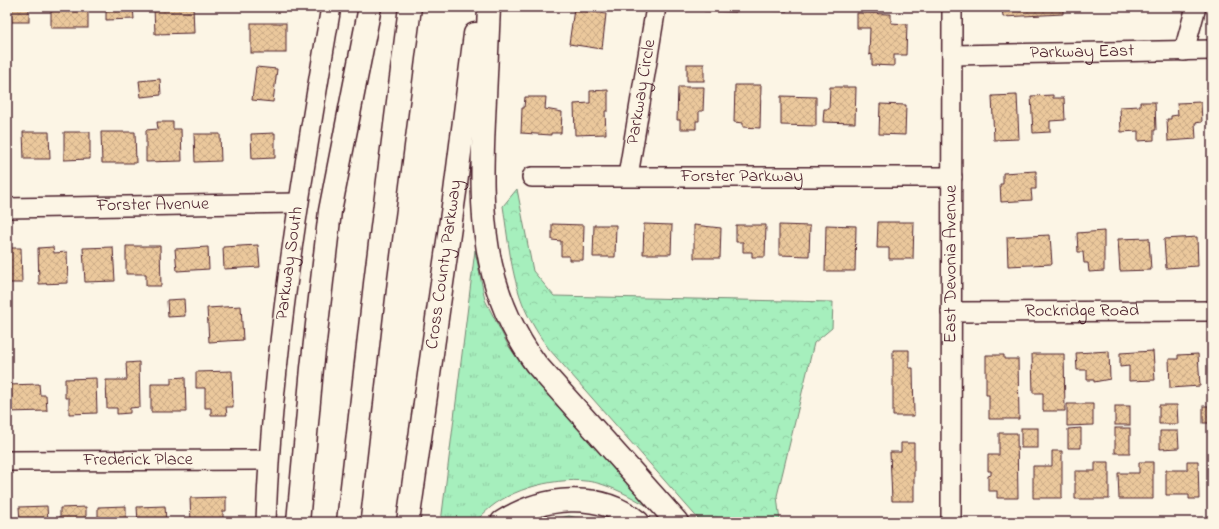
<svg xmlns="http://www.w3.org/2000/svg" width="1219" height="529" font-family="'Indie Flower',sans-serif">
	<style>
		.grass { fill: url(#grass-tufts); stroke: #788774 }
		.forest { fill: url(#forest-crowns); stroke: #788774 }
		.building { fill: url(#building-cross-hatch); stroke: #4a1f2b }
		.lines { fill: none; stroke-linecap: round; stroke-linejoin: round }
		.street-casing { stroke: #4a1f2b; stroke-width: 22 }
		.highway-casing { stroke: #4a1f2b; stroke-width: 25 }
		.street { stroke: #fcf5e5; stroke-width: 19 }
		.highway { stroke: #fcf5e5; stroke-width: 22 }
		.labels { text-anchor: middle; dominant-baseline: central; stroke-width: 3; stroke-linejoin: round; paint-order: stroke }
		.street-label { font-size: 18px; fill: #4a1f2b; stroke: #fcf5e5 }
	</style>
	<defs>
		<pattern id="grass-tufts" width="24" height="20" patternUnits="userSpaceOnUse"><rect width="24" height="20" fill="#a6efbd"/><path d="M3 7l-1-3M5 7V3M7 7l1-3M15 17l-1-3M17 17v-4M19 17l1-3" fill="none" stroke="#90cca3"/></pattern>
		<pattern id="forest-crowns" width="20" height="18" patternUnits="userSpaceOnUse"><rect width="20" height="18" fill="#a6efbd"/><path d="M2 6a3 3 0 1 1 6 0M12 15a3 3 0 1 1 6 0" fill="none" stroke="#90cca3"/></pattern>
		<pattern id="building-cross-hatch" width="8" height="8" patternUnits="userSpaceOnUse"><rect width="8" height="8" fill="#ebc89c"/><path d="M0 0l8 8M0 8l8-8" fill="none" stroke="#cbab87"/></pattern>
	</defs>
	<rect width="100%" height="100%" fill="#fcf5e5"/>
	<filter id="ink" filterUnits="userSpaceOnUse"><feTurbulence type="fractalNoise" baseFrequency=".025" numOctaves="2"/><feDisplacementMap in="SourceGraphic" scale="8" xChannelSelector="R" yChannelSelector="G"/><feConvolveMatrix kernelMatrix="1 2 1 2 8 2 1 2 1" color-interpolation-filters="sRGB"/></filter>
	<g filter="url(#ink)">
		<g class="grass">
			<path d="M475,250L485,300L508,345L523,367L654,510C637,500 620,490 601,484C568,474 517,486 491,507C485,512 480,517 475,522H441Z"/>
			<path d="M569,516L595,522H542Z"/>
		</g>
		<path class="forest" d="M517,189L533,271L554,296L833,302L832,328L814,343L777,496L780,522H701L549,349C543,341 537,332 532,323C512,289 509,245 503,206Z"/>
		<g class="building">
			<rect x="7" y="7" width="22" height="15"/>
			<rect x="51" y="7" width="37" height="21"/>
			<path d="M106,7H133L134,19L106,20Z"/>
			<path d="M154,7H193L194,33L155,34Z"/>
			<rect x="278" y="7" width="13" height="4"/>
			<path d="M704,7H736V12L704,11Z"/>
			<path d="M757,7H787V11L757,10Z"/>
			<path d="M1002,7H1063V14L1003,17Z"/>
			<path d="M574,9L606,14L602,49L569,44Z"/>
			<path d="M857,13L891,14V23L907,24L906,55H894V66L872,65V54L869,55L870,28H857Z"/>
			<rect x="251" y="23" width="35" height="30"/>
			<rect x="687" y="64" width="17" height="17"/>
			<path d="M256,67L277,69L273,102L252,100Z"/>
			<path d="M160,79L161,95L141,97L139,81Z"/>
			<path d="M735,85H761L760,128L743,127V123L734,122Z"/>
			<path d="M678,87H704L703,111H699V121H696V129H680V120H677Z"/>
			<path d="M830,87H856L855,123L823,122L824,109H829Z"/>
			<path d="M608,90V111H605L606,134L575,135L574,104L590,103V91Z"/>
			<path d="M1017,95L1019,139L994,140L992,96Z"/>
			<path d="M1053,95V98H1064L1065,120L1050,121V132L1033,133L1031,96Z"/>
			<path d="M781,96L816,97V126L781,125Z"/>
			<path d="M525,97H546L545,109L562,112L561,133H551V135L521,133L522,108H524Z"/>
			<path d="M1140,102H1155L1156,130H1154V140L1138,141V131L1121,132L1120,107L1140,106Z"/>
			<path d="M1201,102L1202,122L1195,123L1196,139L1168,141L1167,119H1171V116L1178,115L1177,103Z"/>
			<path d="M880,104L906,105L905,135L879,134Z"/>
			<path d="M157,122H173V129H181L182,161L146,162V130L158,129Z"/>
			<path d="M7,126H9L10,163H7Z"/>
			<path d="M23,132H49L50,159H24Z"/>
			<path d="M64,132H90V159L64,160Z"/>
			<path d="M101,132H135L136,163H102Z"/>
			<path d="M275,133V158L252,159L251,134Z"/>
			<path d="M194,134H220L221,161L195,162Z"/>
			<path d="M1036,171V189H1031L1032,200L1001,202L1000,184H1003V173Z"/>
			<path d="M878,222H914L913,259H889V248H877Z"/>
			<path d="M552,224L584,225L583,260H569V256H561V241L552,240Z"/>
			<path d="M644,224L672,225L671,254H643Z"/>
			<path d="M594,225H616L615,257H593Z"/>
			<path d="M694,225L721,228L720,258H694Z"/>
			<path d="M736,225H766L765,257H752V252H743V242H736Z"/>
			<path d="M779,225L810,226L809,256L779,255Z"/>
			<path d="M826,225L856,226L855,271H825Z"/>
			<path d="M1104,231V271L1089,272L1088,263H1084L1083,252H1078L1077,233Z"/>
			<path d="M1050,235L1052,264L1008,266L1007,237Z"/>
			<path d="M1197,237L1198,266L1166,268L1164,239Z"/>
			<path d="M1149,238L1151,270L1120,271L1118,239Z"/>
			<path d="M258,245L260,267L224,269L223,247Z"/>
			<path d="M126,246H160L161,286H146V274H126Z"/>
			<path d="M53,247L54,253L67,252L68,283L39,284L38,248Z"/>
			<path d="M113,247L115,281L85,282L83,248Z"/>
			<path d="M208,247L209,269L177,271L175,249Z"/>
			<path d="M7,248H21L22,283H7Z"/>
			<path d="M184,299L185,316L168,317L167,300Z"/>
			<path d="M241,306L243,340L209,342L207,308Z"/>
			<path d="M893,350H909V368H913L914,416H893Z"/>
			<path d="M1109,351L1110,379L1094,382V380H1087V370H1077L1076,353Z"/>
			<path d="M1153,351L1155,380L1129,381V366L1120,367V353Z"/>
			<path d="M1032,354H1064L1065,411H1043V393H1033Z"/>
			<path d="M1198,354L1200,386L1170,388L1169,359H1178V355Z"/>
			<path d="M986,355H1004V359H1018L1019,419H989V395H986Z"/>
			<path d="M139,362L140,407L130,408V413L117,414V408H107L106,380H127L126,363Z"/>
			<path d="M232,371L233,407H226L227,415H211V408H205V388H196V372Z"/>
			<path d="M185,377L186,412H151V384H171V378Z"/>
			<path d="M96,378L97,413L69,414V398H65V379Z"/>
			<path d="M39,384L40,395H46L47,411L7,412V385Z"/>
			<path d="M1067,404H1093V425L1067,426Z"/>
			<path d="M1159,405H1177L1178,424H1159Z"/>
			<rect x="1115" y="406" width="15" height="19"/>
			<rect x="1203" y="406" width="9" height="17"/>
			<rect x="1021" y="428" width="17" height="20"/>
			<path d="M1081,428V448H1068V429Z"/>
			<rect x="1115" y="428" width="15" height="25"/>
			<path d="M1160,431H1178L1179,448L1160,449Z"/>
			<path d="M999,433H1017L1018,498H997V491H988V476L991,475V471H988V455H999Z"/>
			<path d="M901,443H914V501H892L890,452H901Z"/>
			<path d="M1052,451H1062V498H1033V466H1052Z"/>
			<path d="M1187,461H1198L1199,499H1189V495H1166V470H1187Z"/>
			<path d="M1095,462H1109V499H1075V471H1095Z"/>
			<path d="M1139,462H1153V499H1119L1118,473H1139Z"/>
			<path d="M226,497V511H223V522H191L190,498Z"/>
			<path d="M47,506L48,522H20L19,507Z"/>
			<path d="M126,506V522H98V507Z"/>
			<path d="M165,506L166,522H138L137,507Z"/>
			<path d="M86,507V522H60V508Z"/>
		</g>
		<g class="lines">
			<g class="street-casing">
				<g id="street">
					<path d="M1184,51L1196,7"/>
					<path id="s1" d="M952,55L1212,50"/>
					<path id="s2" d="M628,176L656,7"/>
					<path id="s3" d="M532,177H952"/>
					<path id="s4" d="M7,208L298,203"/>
					<path id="s5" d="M951,312L1212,311"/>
					<path id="s6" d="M7,461L268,460"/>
					<path id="s7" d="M266,522C272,349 302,178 331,7"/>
					<path id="s8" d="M951,522L952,7"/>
				</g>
			</g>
			<g class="highway-casing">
				<g id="highway">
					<path d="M489,7C487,45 486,82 484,120C480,210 480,288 536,364L677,522"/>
					<path d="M298,522L312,368L330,211L370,7"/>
					<path d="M348,522L376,275L410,7"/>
					<path id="s9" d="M408,522L455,192L475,34"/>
					<path d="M502,522C542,496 599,490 638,522"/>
				</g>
			</g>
			<use href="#street" class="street"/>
			<use href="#highway" class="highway"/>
		</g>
	</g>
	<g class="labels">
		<g class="street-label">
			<text stroke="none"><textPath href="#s1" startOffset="130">Parkway East</textPath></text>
			<text stroke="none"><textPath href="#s2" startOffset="85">Parkway Circle</textPath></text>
			<text stroke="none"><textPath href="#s3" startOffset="210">Forster Parkway</textPath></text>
			<text stroke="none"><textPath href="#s4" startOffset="146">Forster Avenue</textPath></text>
			<text stroke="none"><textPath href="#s7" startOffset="260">Parkway South</textPath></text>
			<text stroke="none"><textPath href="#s8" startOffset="258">East Devonia Avenue</textPath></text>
			<text stroke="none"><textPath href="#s9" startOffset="260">Cross County Parkway</textPath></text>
			<text stroke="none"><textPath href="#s5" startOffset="131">Rockridge Road</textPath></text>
			<text stroke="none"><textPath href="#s6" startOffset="131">Frederick Place</textPath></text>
		</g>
	</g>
	<rect width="1219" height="529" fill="none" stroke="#fcf5e5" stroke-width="24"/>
	<rect x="12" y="12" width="1195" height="505" fill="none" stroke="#4a1f2b" stroke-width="1.5" filter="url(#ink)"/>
</svg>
